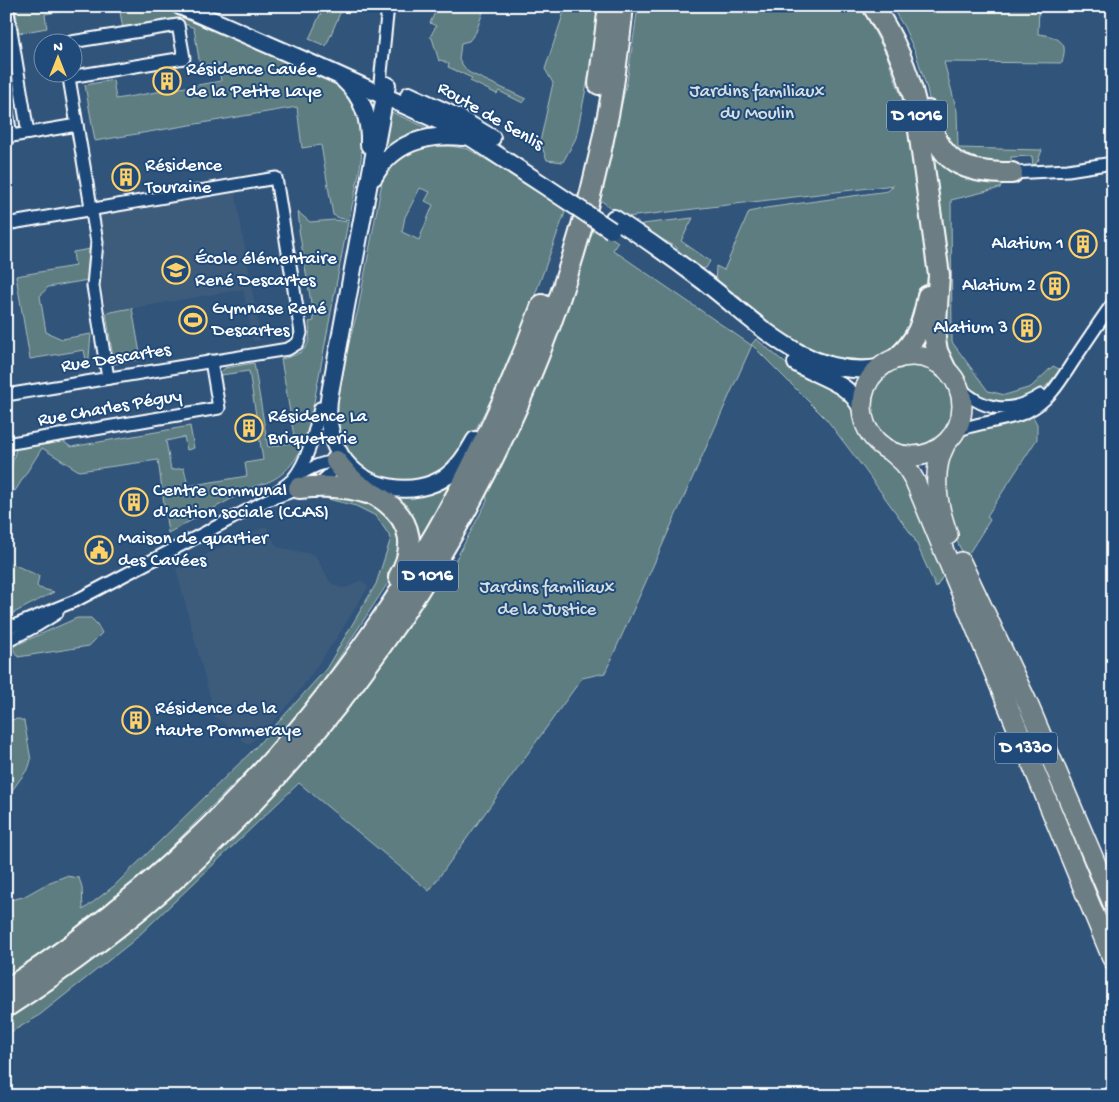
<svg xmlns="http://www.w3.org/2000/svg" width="1119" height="1102" font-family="'Gochi Hand',sans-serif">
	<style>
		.built { fill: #3e5b7b }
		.green { fill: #5d7d81; stroke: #aebec0; fill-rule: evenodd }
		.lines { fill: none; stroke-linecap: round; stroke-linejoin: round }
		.minor-casing { stroke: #fff; stroke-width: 15 }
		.secondary-casing { stroke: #fff; stroke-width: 20 }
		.primary-casing { stroke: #fff; stroke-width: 22 }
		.trunk-casing { stroke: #fff; stroke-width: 24 }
		.minor { stroke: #1f4a7a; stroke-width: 11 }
		.secondary { stroke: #1f4a7a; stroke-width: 16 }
		.primary { stroke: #6c7e84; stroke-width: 19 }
		.trunk { stroke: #6c7e84; stroke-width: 20 }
		.secondary-bridge-casing { stroke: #fff; stroke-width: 20; stroke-linecap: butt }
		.secondary-bridge { stroke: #1f4a7a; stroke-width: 16 }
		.labels { text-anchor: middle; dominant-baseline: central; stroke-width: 4; stroke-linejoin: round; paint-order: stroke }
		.shield { fill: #1f4a7a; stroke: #bcc9d7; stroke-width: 1 }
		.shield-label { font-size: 18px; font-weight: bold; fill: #fff }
		.poi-label { font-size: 19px; fill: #fff; stroke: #1f4a7a; text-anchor: start }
		.park-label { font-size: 19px; fill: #d6dee0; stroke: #1f4a7a }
		.street-label { font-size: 19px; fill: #fff; stroke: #1f4a7a }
	</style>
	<rect width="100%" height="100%" fill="#31547b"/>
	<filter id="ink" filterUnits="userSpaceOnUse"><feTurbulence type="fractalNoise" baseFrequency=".02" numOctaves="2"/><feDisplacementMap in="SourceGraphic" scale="10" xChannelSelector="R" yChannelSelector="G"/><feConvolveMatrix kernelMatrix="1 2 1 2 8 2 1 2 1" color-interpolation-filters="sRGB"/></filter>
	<g filter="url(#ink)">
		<g class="built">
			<path d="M235,191L261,340L253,341L243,289L106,313L101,281L104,258L96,213Z"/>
			<path d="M266,526L277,547L315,555L331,583L341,588L348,587L361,580L368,587L338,636L298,693L273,722L248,745L210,712L213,709L176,569Z"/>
		</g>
		<g class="green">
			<path d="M15,6H94L45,14L47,28L19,33Z"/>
			<path d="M119,6H165L328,78C381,112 359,170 349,220L339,218L333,215L321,145L302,148L297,107L95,141L85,85L113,80L116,99L221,81L218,63L200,66L194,28L176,20L123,29Z"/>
			<path d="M324,6H343L326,46L309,39Z"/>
			<path d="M438,6H485L476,32L469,41L461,43L459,60L468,72L526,99L523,103L499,91L497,94L470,81L472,78L448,67L449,64L441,60L439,61L432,38L430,37L436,26L430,23Z"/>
			<path d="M566,6H598L593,54L576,138L563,162L547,160L540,142L553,83L545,69Z"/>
			<path d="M638,6H860L863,10L887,56L901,96L907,99L928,241V273L923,304L917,326L891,354L873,364L820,358L748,310L738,295L715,284L716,266L724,270L749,212L766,208L888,191L894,185L627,217L620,215L599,199L627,82Z"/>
			<path d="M891,6H1039L1038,34C1046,35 1061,37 1064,47C1065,51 1063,59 1062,63L944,62L957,111L958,148L1042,150L1038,161L1033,166L1032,156L1011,157V168L962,159L934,123L927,89L916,54L904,27Z"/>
			<path d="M389,111L436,132L379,164Z"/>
			<path d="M926,130L935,149L1005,181L1000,188L951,200L952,342L988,391L1005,395L1031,387L1053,366L1061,370L1043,389L1030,399L1013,404L988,402L970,392L944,355Z"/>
			<path d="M433,146H450L468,149L567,207L512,358L477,427L456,459L429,479L386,482L349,460L332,417L340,374L358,310L382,182C396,158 406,151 433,146ZM420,188L430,192L425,201L433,205L419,240L402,232L405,217Z"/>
			<path d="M298,212L310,222L334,220L348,222L308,434C297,460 285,480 255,486L168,533L158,460L79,471L42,448L15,491L6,486L16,449L21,446L60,439L71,447L190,426L194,448L187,450L184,437L166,441L171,470L184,468L188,486L247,476L245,463L263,460L249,371L221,375L220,373L225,368L254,363L268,447L295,442L281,359C305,354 312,347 309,322L314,321L299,230L300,229Z"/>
			<path d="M693,218L681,241L710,261L706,268L700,269L686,259L675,246L640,228L642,224Z"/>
			<path d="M589,223L618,242L613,250L751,345L756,339L790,367L827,384L854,404L861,431L871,444L878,453L896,462L947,569L936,588L914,538L865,470L827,420L752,345L605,673L582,678L429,891L299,783L132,942L37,1017L6,1035V1015L382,659L437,579L448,574L487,501L486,486Z"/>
			<path d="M91,249L88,280L48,287L40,296L46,332L62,339L91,334L88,369L84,350L30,359L16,276L75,266L73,252Z"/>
			<path d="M132,308L141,359L114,364L106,313Z"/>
			<circle cx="912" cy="406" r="42"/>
			<path d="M1032,415L1037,424V439L987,516L990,520L969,553L962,552L947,519L944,458L956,441L967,432Z"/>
			<path d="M462,468L415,555L379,491Z"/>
			<path d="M334,492L381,503L400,527L399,566L320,687L257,761L154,864L93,916L31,965L6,981V901L23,897L50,882L66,876L79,878L82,887L83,910L114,886L254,749L326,669L376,584L391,538L376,516L356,506L312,495Z"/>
			<path d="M6,561L39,576L37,586L39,588L54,592L6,617Z"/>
			<path d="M77,618H91L97,624L102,633L89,646L18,657L13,649L14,646Z"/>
			<path d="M19,719L24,721L31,760L29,767L6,799V720Z"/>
		</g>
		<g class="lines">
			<g class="minor-casing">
				<g id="minor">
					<path d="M7,6L28,133"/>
					<path d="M68,72L77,125"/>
					<path d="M69,77L184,58L178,25L71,42"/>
					<path d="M380,82L388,6"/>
					<path d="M6,105L11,136"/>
					<path d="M6,137L77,125L97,242L93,286L108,378"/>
					<path d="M1012,173L1068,170L1113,163"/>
					<path d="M6,224L276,178L301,333L298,343L288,349L6,395"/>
					<path d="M959,387C984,412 1011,414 1041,395"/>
					<path d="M955,432C979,420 1005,423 1028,411C1051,400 1062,378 1076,357C1088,339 1100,321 1113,303"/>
					<path d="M6,444L219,408L211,361"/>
					<path d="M294,478C309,469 323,460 341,462"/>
					<path d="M274,494C280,489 287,485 293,479C308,461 315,431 320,408"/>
					<path d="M6,629L77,600L267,500L322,481L333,471L336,459"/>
					<path d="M6,642L36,626L57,613"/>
				</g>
			</g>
			<g class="secondary-casing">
				<g id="secondary">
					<path d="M180,6L331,72L439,121L473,139L548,188"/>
					<path d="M344,80C363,97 370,120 369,145"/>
					<path d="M387,85L330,393C326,415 329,437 341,456C363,490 414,499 447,476C459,467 468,453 475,440"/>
					<path d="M409,95L455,116L492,138"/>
					<path d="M374,177C392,143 427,133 463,137"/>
					<path d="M614,218C646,239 677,261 707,284C759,324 808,379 879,368"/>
					<path d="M796,363C820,378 850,382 862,410"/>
				</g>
			</g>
			<g class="primary-casing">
				<g id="primary">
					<circle cx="912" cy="406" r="50"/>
					<path d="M945,445C930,473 938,507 948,535"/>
					<path d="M893,453L905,464L915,481L1113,960"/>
					<path d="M961,562L1028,704L1113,904"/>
				</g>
			</g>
			<g class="trunk-casing">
				<g id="trunk">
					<path d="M873,6C893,37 907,67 915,102L939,275L935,339L937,351L945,368"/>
					<path d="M599,84L609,6"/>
					<path d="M928,111C937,163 963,173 1012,173"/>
					<path d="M897,358C918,340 923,322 928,296"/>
					<path d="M336,461C342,469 349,477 357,484C366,491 377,495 386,502C413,523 415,549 399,577"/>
					<path d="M299,488C323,486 344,486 367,493"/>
					<path d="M6,990C255,830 441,582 542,305"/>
					<path d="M6,1007C67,967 126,923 180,874C400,672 552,408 608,115C615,79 619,43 623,6"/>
				</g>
			</g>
			<use href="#minor" class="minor"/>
			<use href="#secondary" class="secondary"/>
			<use href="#primary" class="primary"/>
			<use href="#trunk" class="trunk"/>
			<g class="secondary-bridge-casing">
				<path id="secondary-bridge" d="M548,188L611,230"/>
			</g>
			<use href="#secondary-bridge" class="secondary-bridge"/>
		</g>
	</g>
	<defs>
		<g id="building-ring" transform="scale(1.4375)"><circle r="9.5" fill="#1f4a7a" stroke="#ffd166" stroke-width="1.5"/><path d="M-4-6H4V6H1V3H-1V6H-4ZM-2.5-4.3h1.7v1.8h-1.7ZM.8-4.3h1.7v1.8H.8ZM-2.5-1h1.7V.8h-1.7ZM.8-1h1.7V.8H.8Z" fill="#ffd166"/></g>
		<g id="school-ring" transform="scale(1.4375)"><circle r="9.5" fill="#1f4a7a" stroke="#ffd166" stroke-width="1.5"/><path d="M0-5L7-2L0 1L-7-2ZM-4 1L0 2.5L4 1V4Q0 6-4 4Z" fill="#ffd166"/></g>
		<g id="stadium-ring" transform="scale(1.4375)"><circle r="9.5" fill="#1f4a7a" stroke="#ffd166" stroke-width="1.5"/><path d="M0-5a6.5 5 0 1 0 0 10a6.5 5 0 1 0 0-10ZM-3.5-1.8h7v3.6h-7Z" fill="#ffd166"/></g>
		<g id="civic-ring" transform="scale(1.4375)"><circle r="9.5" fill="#1f4a7a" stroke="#ffd166" stroke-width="1.5"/><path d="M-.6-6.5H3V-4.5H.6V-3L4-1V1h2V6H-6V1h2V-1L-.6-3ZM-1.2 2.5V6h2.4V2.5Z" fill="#ffd166"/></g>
	</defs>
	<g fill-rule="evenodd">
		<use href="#building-ring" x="167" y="81"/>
		<use href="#building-ring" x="126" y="177"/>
		<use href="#building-ring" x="1083" y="244"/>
		<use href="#school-ring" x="176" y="270"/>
		<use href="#building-ring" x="1055" y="286"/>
		<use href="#stadium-ring" x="193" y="320"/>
		<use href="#building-ring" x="1027" y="328"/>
		<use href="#building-ring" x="249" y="428"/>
		<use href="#building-ring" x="134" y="502"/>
		<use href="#civic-ring" x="99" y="550"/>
		<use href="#building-ring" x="136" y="720"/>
	</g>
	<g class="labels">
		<g class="shield">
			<rect x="887" y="100.5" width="60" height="31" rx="4"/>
			<rect x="398" y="560.5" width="60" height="31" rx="4"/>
			<rect x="995" y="732.5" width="62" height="31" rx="4"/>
		</g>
		<g class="shield-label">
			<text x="917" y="116">D 1016</text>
			<text x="428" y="576">D 1016</text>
			<text x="1026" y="748">D 1330</text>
		</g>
		<g class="poi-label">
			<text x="186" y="70">Résidence Cavée<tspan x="186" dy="22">de la Petite Laye</tspan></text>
			<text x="145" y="166">Résidence<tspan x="145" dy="22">Touraine</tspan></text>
			<text x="1064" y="244" text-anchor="end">Alatium 1</text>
			<text x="195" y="259">École élémentaire<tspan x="195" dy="22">René Descartes</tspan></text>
			<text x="1036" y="286" text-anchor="end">Alatium 2</text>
			<text x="212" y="309">Gymnase René<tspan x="212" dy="22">Descartes</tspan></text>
			<text x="1008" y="328" text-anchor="end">Alatium 3</text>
			<text x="268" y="417">Résidence La<tspan x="268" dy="22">Briqueterie</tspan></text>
			<text x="153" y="491">Centre communal<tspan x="153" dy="22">d'action sociale (CCAS)</tspan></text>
			<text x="118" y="539">Maison de quartier<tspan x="118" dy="22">des Cavées</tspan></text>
			<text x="155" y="709">Résidence de la<tspan x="155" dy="22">Haute Pommeraye</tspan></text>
		</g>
		<g class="park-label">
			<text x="757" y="92">Jardins familiaux<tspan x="757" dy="22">du Moulin</tspan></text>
			<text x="547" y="588">Jardins familiaux<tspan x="547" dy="22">de la Justice</tspan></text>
		</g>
		<g class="street-label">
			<text transform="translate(490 117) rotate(30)">Route de Senlis</text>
			<text transform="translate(116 359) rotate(-9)">Rue Descartes</text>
			<text transform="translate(110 409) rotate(-10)">Rue Charles Péguy</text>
		</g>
	</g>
	<rect width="1119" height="1102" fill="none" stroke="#1f4a7a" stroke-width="25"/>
	<rect x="12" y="12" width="1094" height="1077" fill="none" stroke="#fff" stroke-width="2" filter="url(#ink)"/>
	<g transform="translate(58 58)"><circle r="24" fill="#1f4a7a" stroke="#7992af"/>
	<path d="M0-4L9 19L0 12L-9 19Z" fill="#ffd166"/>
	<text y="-8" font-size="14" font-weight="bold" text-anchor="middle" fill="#ffffff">N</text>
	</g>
</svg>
